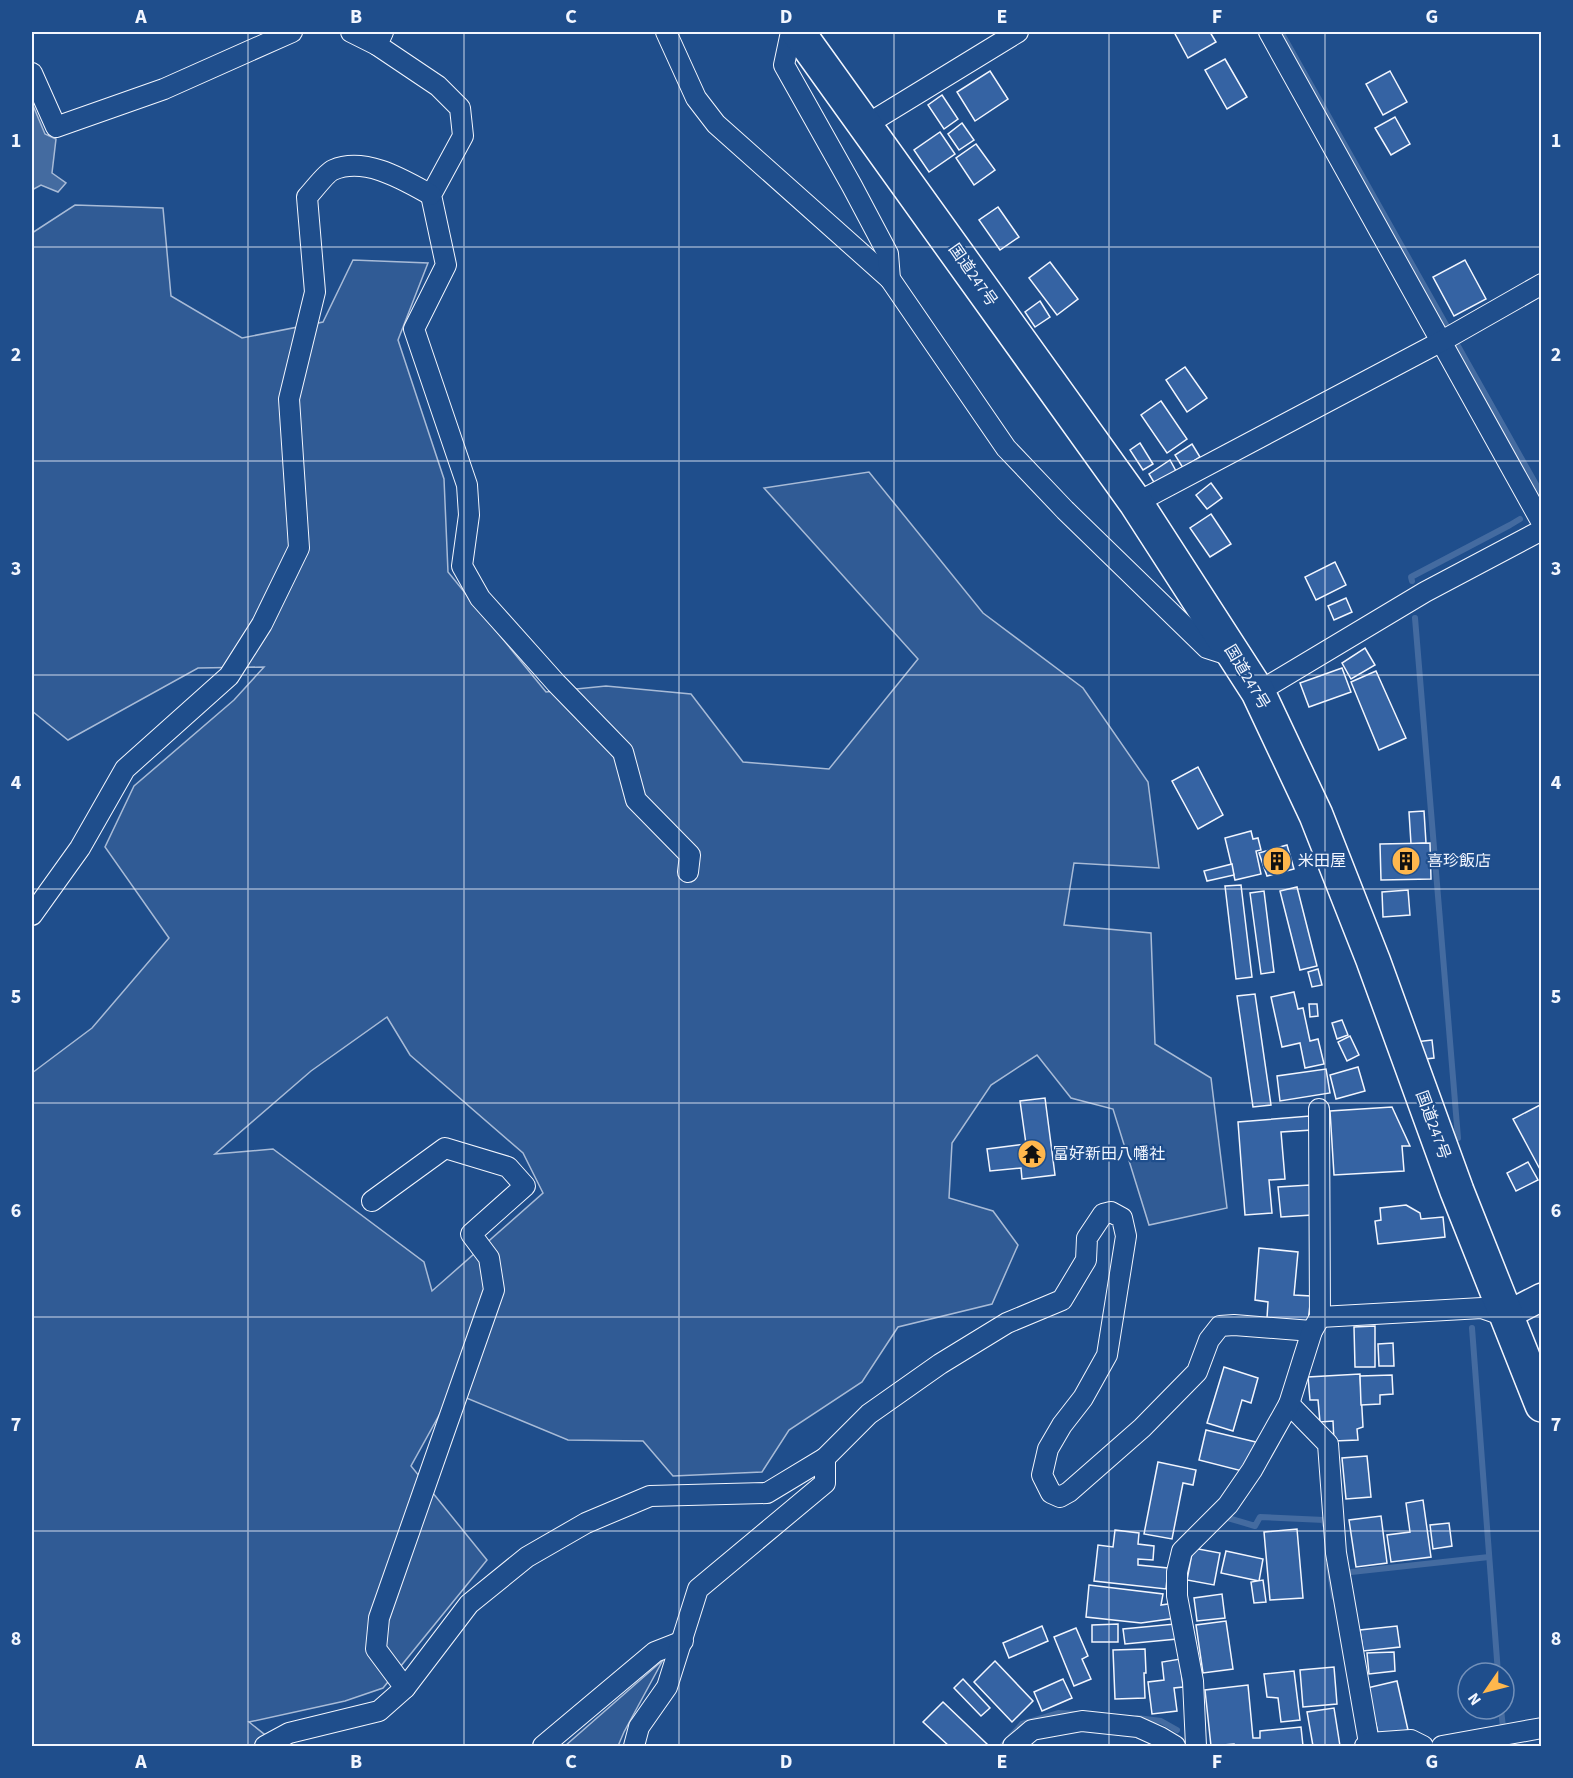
<svg xmlns="http://www.w3.org/2000/svg" width="1573" height="1778" font-family="'Source Sans 3','Noto Sans JP',sans-serif">
	<style>
		.green { fill: #305b95; stroke: #a8bbd7; stroke-width: 1.5; fill-rule: evenodd }
		.water { fill: #446ba0; stroke: #a8bbd7; stroke-width: 1.5 }
		.lines { fill: none; stroke-linecap: round; stroke-linejoin: round }
		.stream { stroke: #446ba0; stroke-width: 6 }
		.building { fill: #3563a3; stroke: #f2f6ff; stroke-width: 1.5 }
		.street-casing { stroke: #f2f6ff; stroke-width: 22 }
		.secondary-casing { stroke: #f2f6ff; stroke-width: 30 }
		.highway-casing { stroke: #f2f6ff; stroke-width: 36 }
		.street { stroke: #1f4e8c; stroke-width: 20 }
		.secondary { stroke: #1f4e8c; stroke-width: 27 }
		.highway { stroke: #1f4e8c; stroke-width: 33 }
		.grid { fill: none; stroke: #f2f6ff; stroke-width: 1.5; stroke-opacity: 0.55 }
		.labels { text-anchor: middle; dominant-baseline: central; stroke-width: 4.5; stroke-linejoin: round; paint-order: stroke }
		.street-label { font-size: 16px; fill: #f2f6ff; stroke: #1f4e8c }
		.poi-label { font-size: 16px; fill: #f2f6ff; stroke: #1f4e8c; text-anchor: start }
		.neatline { fill: none; stroke: #f2f6ff; stroke-width: 2 }
		.grid-label { font-size: 20px; text-anchor: middle; font-weight: bold; fill: #f2f6ff }
	</style>
	<rect width="100%" height="100%" fill="#1f4e8c"/>
	<g class="green">
		<path d="M75,205L163,208L171,296L242,338L323,322L353,260L428,263L398,340L444,479L448,572L546,692L606,686L691,694L743,762L829,769L918,659L764,488L869,472L983,613L1083,688L1148,782L1159,868L1074,863L1064,925L1151,933L1155,1044L1211,1078L1227,1208L1149,1225L1113,1109L1071,1098L1037,1055L991,1085L952,1143L949,1198L993,1211L1018,1245L992,1304L898,1327L862,1382L789,1430L762,1472L673,1476L643,1441L568,1440L452,1392L411,1466L487,1560L383,1688L345,1701L249,1722L279,1746H32V1073L92,1028L169,938L105,847L134,786L234,700L264,667L198,668L68,740L32,711V233ZM387,1017L410,1055L523,1153L543,1193L432,1291L424,1262L273,1149L215,1154L311,1071Z"/>
		<path d="M663,1660L624,1732L618,1746H565Z"/>
	</g>
	<path class="water" d="M32,103L45,134L56,139L52,173L66,183L58,192L41,185L32,190Z"/>
	<g class="lines">
		<g class="stream">
			<path d="M1281,32L1542,495"/>
			<path d="M1412,581L1411,577L1510,525L1520,519"/>
			<path d="M1415,618L1458,1138"/>
			<path d="M1472,1328L1498,1673"/>
			<path d="M1221,1516L1255,1526L1260,1517L1324,1520L1325,1525"/>
			<path d="M1329,1565L1334,1597"/>
			<path d="M1342,1573L1489,1557"/>
			<path d="M1501,1709L1505,1746"/>
			<path d="M1137,1718L1161,1721L1177,1730"/>
			<path d="M1002,1746L1022,1724L1059,1713L1077,1714"/>
		</g>
	</g>
	<g class="building">
		<path d="M1174,32H1210L1216,42L1188,58Z"/>
		<path d="M1225,59L1247,97L1227,109L1205,70Z"/>
		<path d="M990,71L1008,99L975,121L957,92Z"/>
		<path d="M1390,71L1407,102L1383,115L1366,84Z"/>
		<path d="M942,95L958,119L944,129L928,105Z"/>
		<path d="M1395,117L1410,144L1391,155L1375,128Z"/>
		<path d="M962,123L974,140L959,150L948,134Z"/>
		<path d="M940,132L955,154L929,172L914,150Z"/>
		<path d="M976,144L995,170L974,185L956,158Z"/>
		<path d="M998,207L1019,237L1000,250L979,220Z"/>
		<path d="M1465,260L1486,299L1454,316L1433,277Z"/>
		<path d="M1050,262L1078,299L1057,315L1029,278Z"/>
		<path d="M1040,301L1050,317L1035,327L1025,312Z"/>
		<path d="M1185,367L1207,398L1187,412L1166,380Z"/>
		<path d="M1161,401L1187,439L1167,453L1141,415Z"/>
		<path d="M1140,443L1153,464L1143,470L1130,450Z"/>
		<path d="M1192,444L1200,457L1183,468L1175,455Z"/>
		<path d="M1170,460L1176,471L1155,484L1149,474Z"/>
		<path d="M1211,483L1222,498L1207,509L1196,495Z"/>
		<path d="M1211,514L1231,544L1210,557L1190,528Z"/>
		<path d="M1335,562L1346,585L1316,600L1305,577Z"/>
		<path d="M1346,598L1352,612L1334,620L1328,606Z"/>
		<path d="M1365,648L1375,665L1351,679L1342,663Z"/>
		<path d="M1342,668L1351,692L1309,707L1300,683Z"/>
		<path d="M1376,671L1406,738L1379,750L1351,682Z"/>
		<path d="M1198,767L1223,815L1198,829L1172,781Z"/>
		<path d="M1424,811L1426,843L1411,844L1409,812Z"/>
		<path d="M1251,831L1253,839L1258,838L1261,850L1256,851L1261,874L1235,880L1225,838Z"/>
		<path d="M1430,843L1431,879L1381,880L1380,844Z"/>
		<path d="M1287,845L1294,869L1267,876L1259,853Z"/>
		<path d="M1232,864L1234,875L1207,881L1204,871Z"/>
		<path d="M1241,885L1252,977L1236,979L1225,886Z"/>
		<path d="M1297,887L1317,966L1300,970L1280,891Z"/>
		<path d="M1408,890L1410,915L1383,917L1382,892Z"/>
		<path d="M1264,891L1274,972L1261,974L1250,893Z"/>
		<path d="M1318,969L1322,985L1312,987L1308,972Z"/>
		<path d="M1294,992L1298,1009L1303,1008L1310,1041L1318,1039L1324,1064L1305,1068L1300,1043L1282,1047L1271,997Z"/>
		<path d="M1255,994L1271,1105L1253,1107L1237,996Z"/>
		<path d="M1309,1004H1317L1318,1016L1310,1017Z"/>
		<path d="M1342,1020L1348,1035L1337,1039L1332,1023Z"/>
		<path d="M1350,1036L1359,1055L1347,1061L1338,1042Z"/>
		<path d="M1432,1040L1434,1058L1417,1060L1415,1042Z"/>
		<path d="M1358,1067L1365,1091L1336,1099L1330,1075Z"/>
		<path d="M1326,1069L1330,1093L1280,1101L1277,1076Z"/>
		<path d="M1045,1098L1055,1175L1022,1179L1021,1168L990,1171L987,1149L1026,1144L1020,1101Z"/>
		<path d="M1542,1104V1173L1513,1119Z"/>
		<path d="M1392,1107L1410,1146H1402L1404,1171L1334,1175L1330,1111Z"/>
		<path d="M1310,1116L1312,1130L1281,1132L1285,1179L1269,1180L1272,1213L1245,1215L1238,1122Z"/>
		<path d="M1528,1162L1538,1180L1516,1191L1507,1173Z"/>
		<path d="M1310,1185L1312,1215L1281,1217L1278,1187Z"/>
		<path d="M1406,1205L1420,1213L1421,1219L1443,1217L1445,1237L1378,1244L1375,1221L1381,1220L1380,1208Z"/>
		<path d="M1259,1248L1298,1252L1294,1295L1311,1296L1308,1322L1267,1318L1268,1302L1255,1300Z"/>
		<path d="M1375,1326V1367H1355L1354,1327Z"/>
		<path d="M1393,1343L1394,1366H1379L1378,1344Z"/>
		<path d="M1224,1367L1258,1378L1251,1403L1242,1400L1233,1431L1207,1423Z"/>
		<path d="M1360,1374L1363,1427L1357,1429L1358,1440L1334,1441L1333,1421L1320,1422L1318,1400H1310L1308,1377Z"/>
		<path d="M1392,1375L1393,1394L1380,1395V1404L1361,1405L1360,1376Z"/>
		<path d="M1206,1430L1260,1443L1242,1471L1199,1460Z"/>
		<path d="M1367,1456L1371,1497L1346,1499L1342,1458Z"/>
		<path d="M1158,1462L1196,1470L1193,1485L1183,1483L1172,1539L1144,1534Z"/>
		<path d="M1423,1500L1431,1557L1391,1562L1387,1535L1410,1532L1406,1503Z"/>
		<path d="M1381,1516L1387,1563L1356,1567L1349,1520Z"/>
		<path d="M1449,1523L1452,1546L1433,1549L1430,1525Z"/>
		<path d="M1297,1529L1303,1598L1270,1600L1264,1532Z"/>
		<path d="M1115,1530L1139,1533L1138,1544L1154,1546L1153,1560L1138,1559V1565L1168,1568L1166,1589L1094,1581L1098,1545L1113,1547Z"/>
		<path d="M1193,1548L1220,1553L1214,1585L1187,1580Z"/>
		<path d="M1226,1551L1263,1559L1259,1581L1221,1573Z"/>
		<path d="M1263,1580L1266,1602L1254,1603L1251,1582Z"/>
		<path d="M1089,1585L1163,1594L1161,1605L1174,1603L1176,1618L1141,1623L1086,1617Z"/>
		<path d="M1222,1594L1225,1618L1197,1621L1194,1598Z"/>
		<path d="M1226,1621L1233,1669L1203,1673L1196,1625Z"/>
		<path d="M1118,1624V1642H1092V1625Z"/>
		<path d="M1175,1624L1177,1639L1125,1644L1123,1629Z"/>
		<path d="M1042,1626L1048,1641L1009,1658L1003,1643Z"/>
		<path d="M1397,1626L1400,1647L1363,1651L1360,1630Z"/>
		<path d="M1076,1628L1088,1656L1082,1659L1091,1679L1074,1686L1054,1637Z"/>
		<path d="M1145,1649L1146,1673H1144L1145,1698L1115,1699L1113,1650Z"/>
		<path d="M1394,1652L1395,1671L1369,1674L1367,1653Z"/>
		<path d="M1180,1659L1183,1687L1174,1688L1177,1711L1152,1714L1148,1682L1164,1680L1162,1662Z"/>
		<path d="M995,1661L1033,1701L1012,1722L974,1682Z"/>
		<path d="M1334,1667L1337,1704L1303,1707L1300,1670Z"/>
		<path d="M1294,1671L1300,1720L1281,1722L1278,1698L1267,1697L1264,1674Z"/>
		<path d="M963,1679L990,1708L981,1716L954,1688Z"/>
		<path d="M1063,1679L1072,1698L1042,1711L1034,1692Z"/>
		<path d="M1397,1681L1408,1730L1379,1737L1367,1688Z"/>
		<path d="M1248,1685L1253,1738H1260V1731L1301,1727L1303,1746H1234V1744L1211,1746L1205,1690Z"/>
		<path d="M943,1702L987,1744L985,1746H949L923,1722Z"/>
		<path d="M1334,1708L1340,1746H1313L1307,1712Z"/>
	</g>
	<g class="lines">
		<g class="street-casing">
			<g id="street">
				<path d="M351,32L377,45"/>
				<path d="M383,32L377,45L438,86L460,108L463,136L431,195L446,265L414,329L467,485L469,515L462,566L480,598L556,683L623,752L636,800L690,855L688,872"/>
				<path d="M666,32L696,98L716,124L890,279"/>
				<path d="M791,32L784,65L852,186L888,254L890,279L1006,448L1065,510L1207,648L1235,657"/>
				<path d="M1269,32L1542,523"/>
				<path d="M32,73L56,127L164,89L292,32"/>
				<path d="M866,125L1018,32"/>
				<path d="M1136,503L1442,341L1542,284"/>
				<path d="M1258,692L1425,592L1542,530"/>
				<path d="M32,915L80,848L125,769L229,676L262,624L299,548L289,399L315,292L307,197C313,191 326,173 333,170C365,156 404,180 431,195"/>
				<path d="M372,1201L445,1148L508,1167L525,1186L471,1234L489,1258L494,1290L379,1618L376,1649L405,1688"/>
				<path d="M1320,1317L1482,1308L1505,1316"/>
				<path d="M1289,1404L1328,1444L1336,1553L1369,1743"/>
				<path d="M265,1746L289,1733L379,1711L405,1688L469,1604L527,1557L586,1523L650,1496L767,1493L825,1458L869,1414L940,1364L1007,1323L1062,1300L1086,1260L1087,1238L1103,1214L1111,1212L1122,1218L1126,1236L1107,1355L1083,1398L1062,1425L1048,1449L1042,1475L1051,1493L1060,1497L1069,1492L1142,1428L1197,1372L1209,1340L1220,1326L1234,1325L1312,1331"/>
				<path d="M543,1746L655,1652L683,1641"/>
				<path d="M634,1746L639,1727L667,1687L698,1589L825,1483V1458"/>
				<path d="M1013,1746L1032,1730L1082,1721L1138,1727L1160,1737L1175,1746"/>
				<path d="M1196,1746L1193,1681L1177,1596V1572L1182,1551L1228,1505L1252,1470L1289,1404L1312,1331L1320,1317L1319,1109"/>
				<path d="M1365,1746L1369,1743L1411,1740L1423,1746"/>
				<path d="M1442,1746L1542,1728"/>
			</g>
		</g>
		<g class="secondary-casing">
			<path id="secondary" d="M1505,1316L1542,1297"/>
		</g>
		<g class="highway-casing">
			<path id="highway" d="M798,32L1136,503L1258,692L1316,815L1373,960L1457,1191L1542,1405"/>
		</g>
		<use href="#street" class="street"/>
		<use href="#secondary" class="secondary"/>
		<use href="#highway" class="highway"/>
	</g>
	<path class="grid" d="M248,32V1746M464,32V1746M679,32V1746M894,32V1746M1109,32V1746M1325,32V1746M32,247H1542M32,461H1542M32,675H1542M32,889H1542M32,1103H1542M32,1317H1542M32,1531H1542"/>
	<defs>
		<g id="building-disc" transform="scale(1.5)"><circle r="9.5" fill="#ffb74d" stroke="#1f4e8c"/><path d="M-4-6H4V6H1V3H-1V6H-4ZM-2.5-4.3h1.7v1.8h-1.7ZM.8-4.3h1.7v1.8H.8ZM-2.5-1h1.7V.8h-1.7ZM.8-1h1.7V.8H.8Z" fill="#111"/></g>
		<g id="temple-disc" transform="scale(1.5)"><circle r="9.5" fill="#ffb74d" stroke="#1f4e8c"/><path d="M0-6L5-2H3V0L6.5 2.5H4V6H1.5V3h-3V6H-4V2.5H-6.5L-3 0V-2H-5Z" fill="#111"/></g>
	</defs>
	<g fill-rule="evenodd">
		<use href="#building-disc" x="1277" y="861"/>
		<use href="#building-disc" x="1406" y="861"/>
		<use href="#temple-disc" x="1032" y="1154"/>
	</g>
	<g class="labels">
		<g class="street-label">
			<text transform="translate(973 275) rotate(55)">国道247号</text>
			<text transform="translate(1247 677) rotate(59)">国道247号</text>
			<text transform="translate(1433 1125) rotate(70)">国道247号</text>
		</g>
		<g class="poi-label">
			<text x="1298" y="861">米田屋</text>
			<text x="1427" y="861">喜珍飯店</text>
			<text x="1053" y="1154">富好新田八幡社</text>
		</g>
	</g>
	<rect width="1573" height="1778" fill="none" stroke="#1f4e8c" stroke-width="66"/>
	<g transform="translate(1486 1691) rotate(235)"><circle r="28" fill="#1f4e8c" stroke="#7391ba" stroke-width="1.5"/>
	<path d="M0-4.5L10 22L0 15L-10 22Z" fill="#ffb74d"/>
	<text y="-9" font-size="16" font-weight="bold" text-anchor="middle" fill="#f2f6ff">N</text>
	</g>
	<rect x="33" y="33" width="1507" height="1712" class="neatline"/>
	<g class="grid-label">
		<text x="141" y="23">A</text>
		<text x="356" y="23">B</text>
		<text x="571" y="23">C</text>
		<text x="786" y="23">D</text>
		<text x="1002" y="23">E</text>
		<text x="1217" y="23">F</text>
		<text x="1432" y="23">G</text>
		<text x="16" y="147">1</text>
		<text x="1556" y="147">1</text>
		<text x="16" y="361">2</text>
		<text x="1556" y="361">2</text>
		<text x="16" y="575">3</text>
		<text x="1556" y="575">3</text>
		<text x="16" y="789">4</text>
		<text x="1556" y="789">4</text>
		<text x="16" y="1003">5</text>
		<text x="1556" y="1003">5</text>
		<text x="16" y="1217">6</text>
		<text x="1556" y="1217">6</text>
		<text x="16" y="1431">7</text>
		<text x="1556" y="1431">7</text>
		<text x="16" y="1645">8</text>
		<text x="1556" y="1645">8</text>
		<text x="141" y="1768">A</text>
		<text x="356" y="1768">B</text>
		<text x="571" y="1768">C</text>
		<text x="786" y="1768">D</text>
		<text x="1002" y="1768">E</text>
		<text x="1217" y="1768">F</text>
		<text x="1432" y="1768">G</text>
	</g>
</svg>
